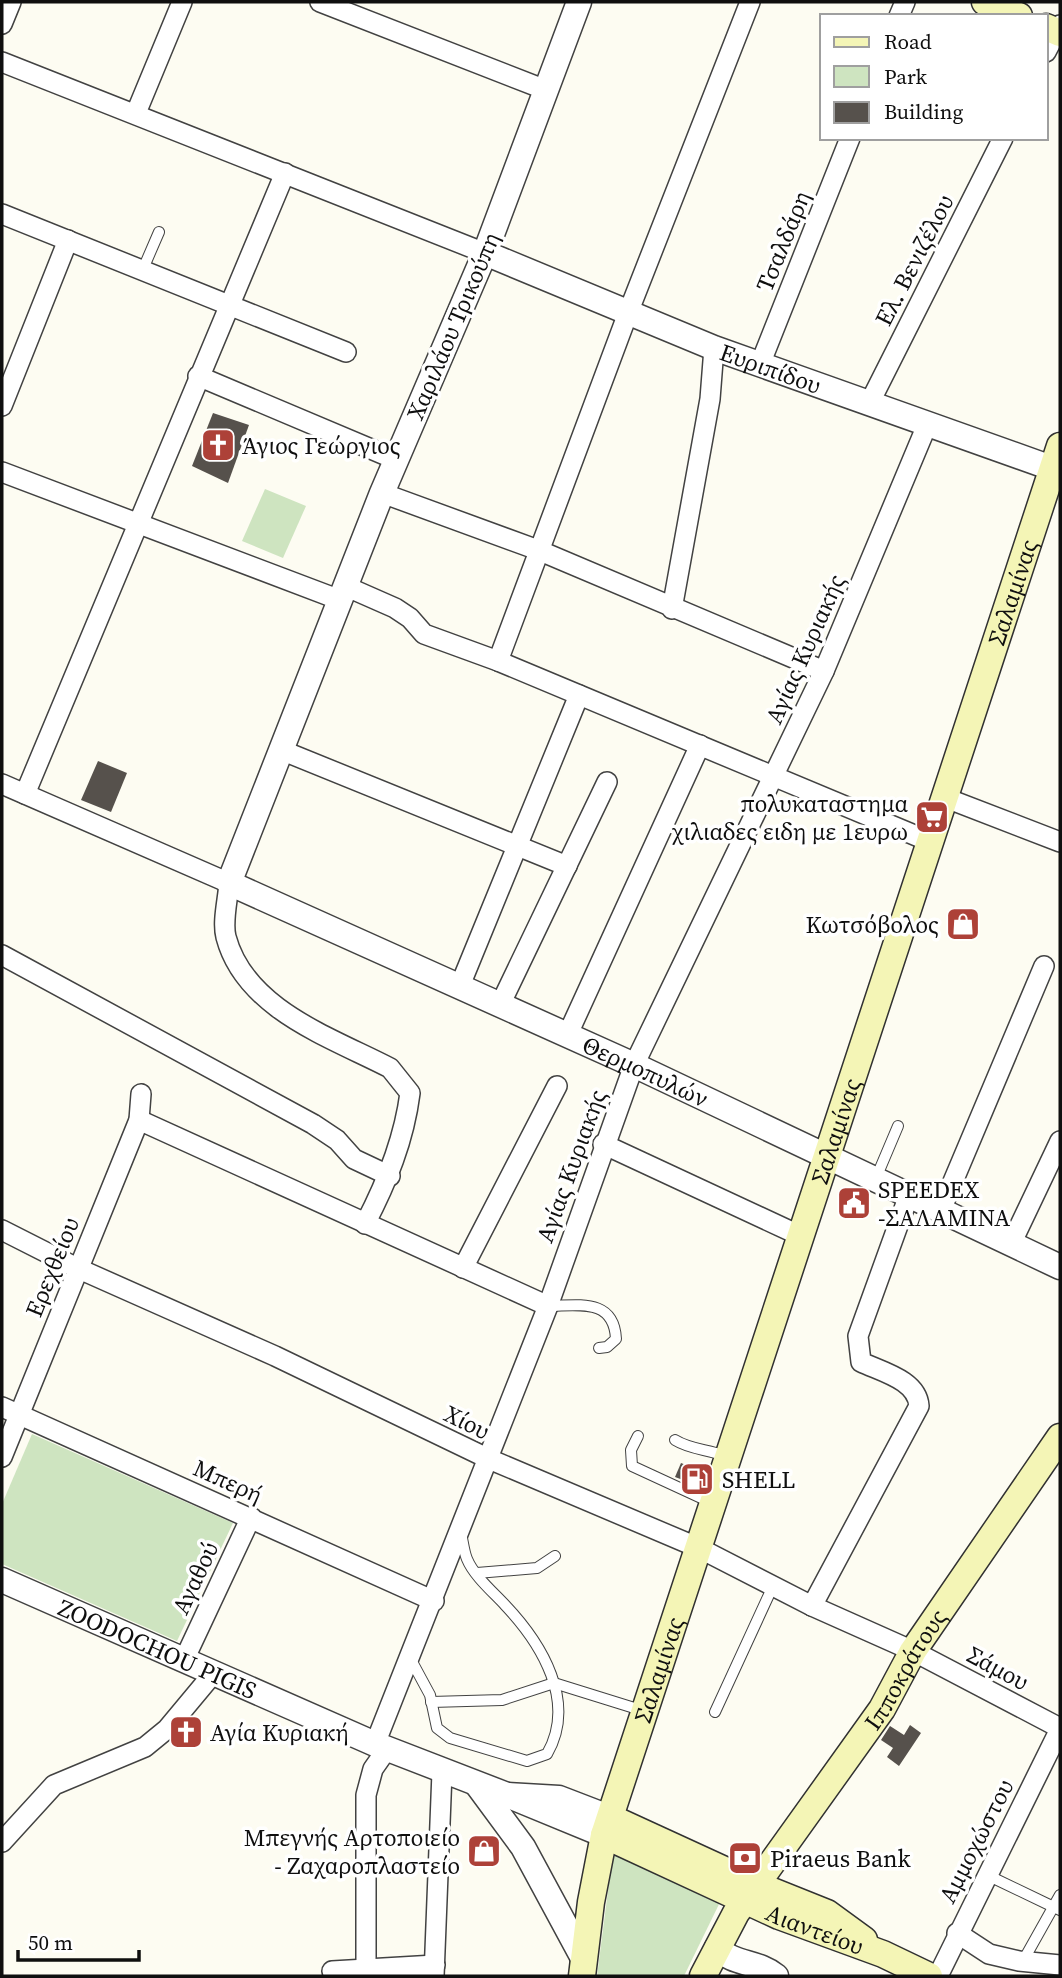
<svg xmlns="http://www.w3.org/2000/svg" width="1062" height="1978" font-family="'Source Serif 4',serif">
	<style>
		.green { fill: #cee4c0 }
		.building { fill: #56514c }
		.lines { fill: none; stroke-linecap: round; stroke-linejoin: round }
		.service-casing { stroke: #424242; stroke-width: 12 }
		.minor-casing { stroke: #424242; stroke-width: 22 }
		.tertiary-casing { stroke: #424242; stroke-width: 27 }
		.secondary-casing { stroke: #313131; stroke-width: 29 }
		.service { stroke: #fff; stroke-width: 10 }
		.minor { stroke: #fff; stroke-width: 19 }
		.tertiary { stroke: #fff; stroke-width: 24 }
		.secondary { stroke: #f4f5b6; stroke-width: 26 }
		.labels { text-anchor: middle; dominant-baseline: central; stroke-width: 7; stroke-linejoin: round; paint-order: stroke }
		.street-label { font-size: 24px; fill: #0f0f0f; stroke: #fff }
		.poi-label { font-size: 24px; fill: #0f0f0f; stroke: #fff; text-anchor: start }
	</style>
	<rect width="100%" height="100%" fill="#fdfcf2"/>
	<g class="green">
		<path d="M265,489L306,506L283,558L242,541Z"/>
		<path d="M32,1434L233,1523L177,1641L2,1564V1504Z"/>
		<path d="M613,1852L723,1896L684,1976H597Z"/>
	</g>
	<g class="building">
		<path d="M213,413L249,425L228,483L192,466Z"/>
		<path d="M98,761L127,773L111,812L81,800Z"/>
		<path d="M681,1463L706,1473L702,1487L675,1477Z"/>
		<path d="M910,1725L921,1733L899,1766L887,1757L893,1748L881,1740L890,1726L904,1735Z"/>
		<path d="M184,1727L196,1729L190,1746L177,1742Z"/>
	</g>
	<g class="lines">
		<g class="service-casing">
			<g id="service">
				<path d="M143,269L159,232"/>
				<path d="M876,1178L898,1126"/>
				<path d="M548,1306C577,1306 614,1297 616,1339L607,1347L599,1348"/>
				<path d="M638,1436L631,1450L632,1466L710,1502"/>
				<path d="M675,1440C691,1450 708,1449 725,1456"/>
				<path d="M477,1573L537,1568L555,1556"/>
				<path d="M410,1658L430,1695L437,1728L450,1738L527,1761L547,1754C577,1702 542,1644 505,1605C493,1592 474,1576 467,1559C464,1552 463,1542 461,1533"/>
				<path d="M431,1702L502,1700L554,1683L644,1711"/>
				<path d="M715,1712L773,1586"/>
				<path d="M987,1875L1060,1910"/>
				<path d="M1023,1961L1060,1895"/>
			</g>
		</g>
		<g class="minor-casing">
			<g id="minor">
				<path d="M320,2L546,90"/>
				<path d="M899,16L905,2"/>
				<path d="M2,24L11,2"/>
				<path d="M1046,52L1060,25"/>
				<path d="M2,62L485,253"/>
				<path d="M136,113L182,2"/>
				<path d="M2,214L346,352"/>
				<path d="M761,362L850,138"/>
				<path d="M198,376L397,460"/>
				<path d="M869,404L1003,138"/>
				<path d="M2,406L68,240"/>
				<path d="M2,472L340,600"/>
				<path d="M382,493L538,550L824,671"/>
				<path d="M345,586L395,608L410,618L424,634L498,661L931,842"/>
				<path d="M672,609L710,399L714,348"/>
				<path d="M498,661L628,313L750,2"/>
				<path d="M281,750L567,866"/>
				<path d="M2,784L229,883C228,899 222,922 226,937C245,1009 330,1037 390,1068L410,1093C404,1140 387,1182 365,1224"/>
				<path d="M25,794L285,173"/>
				<path d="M946,798L1060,842"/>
				<path d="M2,955L313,1124L337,1140L354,1159L390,1176"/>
				<path d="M459,988L579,695"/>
				<path d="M500,1005L607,782"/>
				<path d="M567,1036L700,745"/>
				<path d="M139,1120L548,1306"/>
				<path d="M603,1144L803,1237"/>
				<path d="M941,1210L1044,966"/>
				<path d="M2,1230L77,1268L275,1356L489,1459L699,1548L812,1606L913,1651L1060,1728"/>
				<path d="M1012,1242L1060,1141"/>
				<path d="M463,1268L557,1086"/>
				<path d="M2,1407L434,1601"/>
				<path d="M2,1457L139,1120L141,1094"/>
				<path d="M812,1606L919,1406C917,1380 882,1372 861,1362L858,1336L909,1195"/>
				<path d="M184,1660L251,1517"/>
				<path d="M375,1744L548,1306L634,1065L824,671L927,425"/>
				<path d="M2,1842L54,1785L145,1747L167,1729L212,1675"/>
				<path d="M957,1933L989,1954L1019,1961L1060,1965"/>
				<path d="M366,1968V1795L373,1769L387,1749"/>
				<path d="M332,1971L435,1965"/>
				<path d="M434,1976L442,1772"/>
				<path d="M938,1976L1060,1729"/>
			</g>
		</g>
		<g class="tertiary-casing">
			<g id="tertiary">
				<path id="s1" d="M579,2L485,253L382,493L229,883L634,1065L1060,1267"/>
				<path id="s2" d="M485,253L714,348L1060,471"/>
				<path id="s3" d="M2,1580L375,1744L507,1795"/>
				<path d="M478,1786L523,1847L583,1958"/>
				<path d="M604,1835L507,1795L559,1798L611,1818"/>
				<path d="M717,1948C734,1965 758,1961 776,1976"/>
			</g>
		</g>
		<g class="secondary-casing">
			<g id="secondary">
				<path d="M985,2L1019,16"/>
				<path d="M1046,27L1060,33"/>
				<path d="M611,1818L757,1885L827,1913L864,1940"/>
				<path id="s4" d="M604,1835L779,1916L883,1954L929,1976"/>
				<path id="s5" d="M582,1976L591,1902L604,1835L1060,446"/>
				<path id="s6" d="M703,1976L736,1913L882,1709L913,1651L1060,1437"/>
			</g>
		</g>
		<use href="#service" class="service"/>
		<use href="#minor" class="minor"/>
		<use href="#tertiary" class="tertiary"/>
		<use href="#secondary" class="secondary"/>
	</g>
	<defs>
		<g id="church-square" transform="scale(1.75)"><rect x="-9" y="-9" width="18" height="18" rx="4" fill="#ad4138" stroke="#fff"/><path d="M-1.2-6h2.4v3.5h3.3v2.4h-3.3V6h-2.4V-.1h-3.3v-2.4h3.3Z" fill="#fff"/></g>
		<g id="supermarket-square" transform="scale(1.75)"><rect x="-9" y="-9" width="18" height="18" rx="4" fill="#ad4138" stroke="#fff"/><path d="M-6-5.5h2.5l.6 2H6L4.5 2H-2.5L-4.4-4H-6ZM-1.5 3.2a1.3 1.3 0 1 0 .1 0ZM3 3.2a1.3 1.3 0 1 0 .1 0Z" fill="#fff"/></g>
		<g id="shop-square" transform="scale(1.75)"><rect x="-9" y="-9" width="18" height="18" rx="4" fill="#ad4138" stroke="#fff"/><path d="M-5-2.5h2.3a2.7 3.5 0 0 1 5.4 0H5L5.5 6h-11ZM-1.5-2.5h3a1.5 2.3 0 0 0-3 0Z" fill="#fff"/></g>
		<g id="civic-square" transform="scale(1.75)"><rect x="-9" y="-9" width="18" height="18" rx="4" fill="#ad4138" stroke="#fff"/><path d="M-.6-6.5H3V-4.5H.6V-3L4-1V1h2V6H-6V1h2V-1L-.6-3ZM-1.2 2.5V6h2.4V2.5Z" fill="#fff"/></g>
		<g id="fuel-square" transform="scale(1.75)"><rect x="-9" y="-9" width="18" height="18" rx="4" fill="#ad4138" stroke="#fff"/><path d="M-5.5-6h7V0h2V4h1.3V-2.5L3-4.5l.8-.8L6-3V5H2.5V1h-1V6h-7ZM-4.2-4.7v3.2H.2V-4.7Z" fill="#fff"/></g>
		<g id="bank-square" transform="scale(1.75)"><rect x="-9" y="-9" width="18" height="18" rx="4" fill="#ad4138" stroke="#fff"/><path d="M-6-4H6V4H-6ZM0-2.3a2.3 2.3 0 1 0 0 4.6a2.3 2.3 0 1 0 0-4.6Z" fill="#fff"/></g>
	</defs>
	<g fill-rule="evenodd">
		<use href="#church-square" x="218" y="445"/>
		<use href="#supermarket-square" x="932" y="817"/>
		<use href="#shop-square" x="963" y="924"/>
		<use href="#civic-square" x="854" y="1203"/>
		<use href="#fuel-square" x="697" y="1479"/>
		<use href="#church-square" x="186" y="1732"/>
		<use href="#shop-square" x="484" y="1851"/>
		<use href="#bank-square" x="745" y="1858"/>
	</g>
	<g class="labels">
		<g class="street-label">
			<text transform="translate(783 241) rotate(-68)">Τσαλδάρη</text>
			<text transform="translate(914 260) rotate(-63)">Ελ. Βενιζέλου</text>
			<text transform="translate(453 326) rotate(-67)">Χαριλάου Τρικούπη</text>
			<text stroke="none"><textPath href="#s2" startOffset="308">Ευριπίδου</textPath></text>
			<text stroke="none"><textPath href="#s5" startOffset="1451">Σαλαμίνας</textPath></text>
			<text transform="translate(805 649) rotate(-66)">Αγίας Κυριακής</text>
			<text stroke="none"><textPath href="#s1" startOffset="1405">Θερμοπυλών</textPath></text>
			<text stroke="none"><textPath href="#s5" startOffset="884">Σαλαμίνας</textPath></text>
			<text transform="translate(571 1166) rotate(-70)">Αγίας Κυριακής</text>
			<text transform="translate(52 1267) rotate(-68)">Ερεχθείου</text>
			<text transform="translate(467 1422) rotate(26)">Χίου</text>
			<text transform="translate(228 1481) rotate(24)">Μπερή</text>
			<text transform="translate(195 1578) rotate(-65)">Αγαθού</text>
			<text stroke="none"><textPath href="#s3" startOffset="170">ZOODOCHOU PIGIS</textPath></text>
			<text transform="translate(998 1668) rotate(28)">Σάμου</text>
			<text stroke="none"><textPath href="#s6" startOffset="368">Ιπποκράτους</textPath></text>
			<text stroke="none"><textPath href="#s5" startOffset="317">Σαλαμίνας</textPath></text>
			<text transform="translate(976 1841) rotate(-63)">Αμμοχώστου</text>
			<text stroke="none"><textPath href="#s4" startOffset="231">Αιαντείου</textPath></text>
		</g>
		<g class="poi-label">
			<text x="242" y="445">Άγιος Γεώργιος</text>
			<text x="908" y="803" text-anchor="end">πολυκαταστημα<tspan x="908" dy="28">χιλιαδες ειδη με 1ευρω</tspan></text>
			<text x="939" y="924" text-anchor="end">Κωτσόβολος</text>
			<text x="878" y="1189">SPEEDEX<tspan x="878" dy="28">-ΣΑΛΑΜΙΝΑ</tspan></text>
			<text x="722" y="1479">SHELL</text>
			<text x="210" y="1732">Αγία Κυριακή</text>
			<text x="460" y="1837" text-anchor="end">Μπεγνής Αρτοποιείο<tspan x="460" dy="28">- Ζαχαροπλαστείο</tspan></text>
			<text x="770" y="1858">Piraeus Bank</text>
		</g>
	</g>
	<rect width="1062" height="1978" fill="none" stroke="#0f0f0f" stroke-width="7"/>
	<rect x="820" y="14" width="228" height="126" fill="#ffffff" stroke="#9f9f9f" stroke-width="2"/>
	<rect x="834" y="37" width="35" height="10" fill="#f4f5b6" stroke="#9f9f9f" stroke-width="2"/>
	<text x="884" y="49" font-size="21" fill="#0f0f0f">Road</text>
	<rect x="834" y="66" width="35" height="21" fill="#cee4c0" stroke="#9f9f9f" stroke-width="2"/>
	<text x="884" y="84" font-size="21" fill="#0f0f0f">Park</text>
	<rect x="834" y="102" width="35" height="21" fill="#56514c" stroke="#9f9f9f" stroke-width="2"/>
	<text x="884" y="119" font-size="21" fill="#0f0f0f">Building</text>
	<path d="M18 1950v10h121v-10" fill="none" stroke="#0f0f0f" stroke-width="3.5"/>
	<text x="28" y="1950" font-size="21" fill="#0f0f0f" stroke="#ffffff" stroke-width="5" paint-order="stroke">50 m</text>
</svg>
